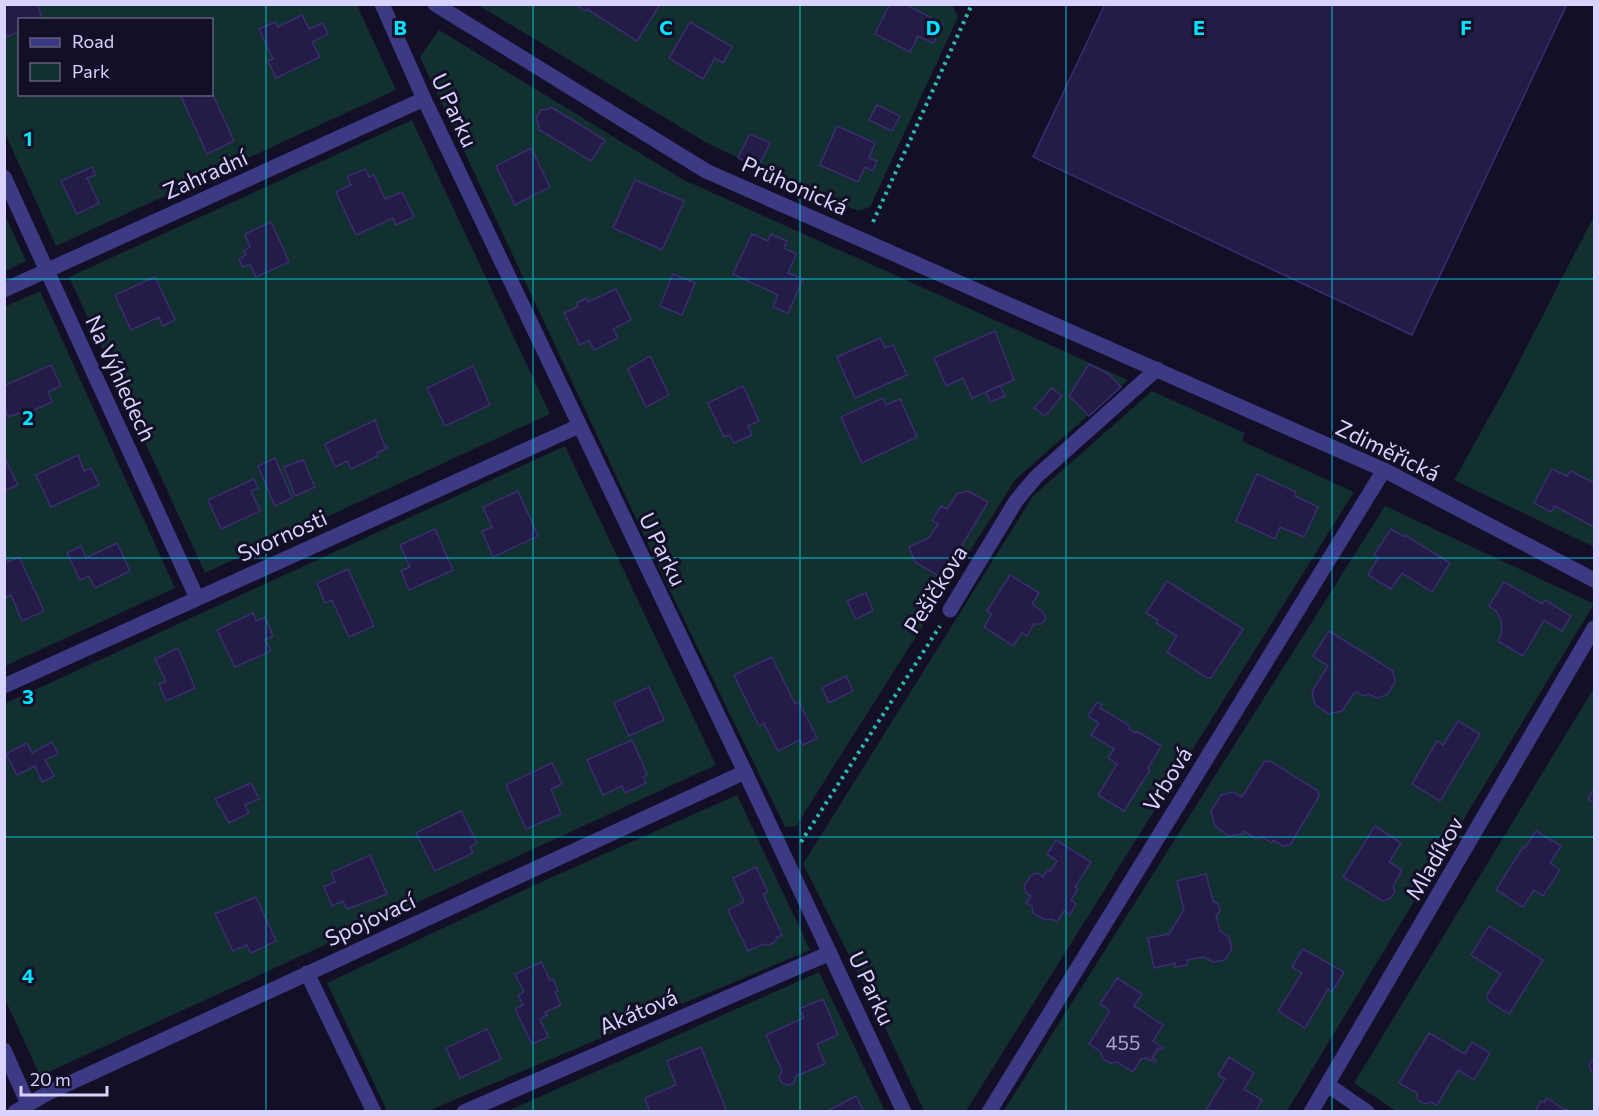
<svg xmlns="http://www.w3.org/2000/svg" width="1599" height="1116" font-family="Commissioner,sans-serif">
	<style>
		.green { fill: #12302f; fill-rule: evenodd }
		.building { fill: #241b47; stroke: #3b2d73; stroke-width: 1.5 }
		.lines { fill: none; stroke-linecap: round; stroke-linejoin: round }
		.path { stroke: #2fb8b0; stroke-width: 4; stroke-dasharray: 3 4.5; stroke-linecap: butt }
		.minor { stroke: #3d3a85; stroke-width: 15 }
		.grid { fill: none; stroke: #00e5ff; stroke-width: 1.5; stroke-opacity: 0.55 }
		.labels { text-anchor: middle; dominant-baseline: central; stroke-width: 6; stroke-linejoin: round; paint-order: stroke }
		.number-label { font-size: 20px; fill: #aca6d1 }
		.street-label { font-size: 22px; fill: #d9d4ff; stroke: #130f26 }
		.grid-label { font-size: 20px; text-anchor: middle; font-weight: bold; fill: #00e5ff; stroke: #130f26; stroke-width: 6; stroke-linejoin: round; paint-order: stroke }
	</style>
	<rect width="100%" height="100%" fill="#130f26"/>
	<g class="green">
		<path d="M952,4L958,17L870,207L858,211L758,167L769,143L750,134L738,158L705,142L478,5Z"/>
		<path d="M4,5H357L396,90L56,246L5,133ZM20,20H212V94H20Z"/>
		<path d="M439,30L684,180L1128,380L1015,480L796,826L785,827L670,591L420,57Z"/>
		<path d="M412,120L550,414L205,573L69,277Z"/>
		<path d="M5,215L26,261L5,271H4Z"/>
		<path d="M1594,216V547L1454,480L1506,387Z"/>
		<path d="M40,291L175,588L5,666L4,307Z"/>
		<path d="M1152,391L1245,433L1242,441L1354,492L966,1111H924L879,1015L803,864L1033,496Z"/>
		<path d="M565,446L716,765L40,1076L5,999L4,704Z"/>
		<path d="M1385,506L1594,604L1287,1111L1003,1112Z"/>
		<path d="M1594,688V1111H1396L1354,1083Z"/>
		<path d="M737,795L810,950L428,1111H387L327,983L530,887Z"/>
		<path d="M819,972L885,1111L505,1112Z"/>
	</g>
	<g class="building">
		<path d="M4,4H37L43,20H20V31L6,37L4,33Z"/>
		<path d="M575,4H657L659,6L637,41L587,9L585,11Z"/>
		<path d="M890,4H905L943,24L933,43L918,36L910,52L875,34Z"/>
		<path d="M1105,4H1567L1412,335L1033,157Z"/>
		<path d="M302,15L309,29L323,23L328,34L312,42L320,57L276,78L268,61L273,59L259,29L275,22L278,27Z"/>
		<path d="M690,22L732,47L723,63L715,58L703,79L669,58Z"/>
		<path d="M212,93L234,141L207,154L180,94H212Z"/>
		<path d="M877,105L900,116L892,131L869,120Z"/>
		<path d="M551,107L605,140L591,161L538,129L539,126L536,118L541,110L549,109Z"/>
		<path d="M837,126L875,143L869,158L877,161L873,171L865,167L858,182L820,165Z"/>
		<path d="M750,134L770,143L758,167L738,158Z"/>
		<path d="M531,148L550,187L515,205L496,166Z"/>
		<path d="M92,167L95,175L87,178L99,203L77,214L61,181Z"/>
		<path d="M365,169L369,177L374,175L385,199L402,192L414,217L396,225L393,218L356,235L336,192L351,185L347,177Z"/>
		<path d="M635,180L684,201L662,250L613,228Z"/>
		<path d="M271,222L289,262L256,277L250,264L243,267L239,259L246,255L244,251L250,247L245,234Z"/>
		<path d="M752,234L768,241L771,234L787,241L784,248L796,254L788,273L803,279L788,313L773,307L778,295L733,274Z"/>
		<path d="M673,274L695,283L682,315L660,306Z"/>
		<path d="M155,277L175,320L163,326L159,317L131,330L115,295Z"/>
		<path d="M616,289L631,320L613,329L618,338L594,350L589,340L580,345L564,313L578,307L577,303L586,298L588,302Z"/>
		<path d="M995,331L1014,380L972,398L963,378L946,386L934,358Z"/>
		<path d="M880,338L885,348L893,345L907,375L855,398L837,357Z"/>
		<path d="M650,356L669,395L646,407L628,369Z"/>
		<path d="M1089,364L1109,374L1121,387L1089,416L1069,396Z"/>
		<path d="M51,365L61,386L48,392L52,402L21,416L19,413L9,417L4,408V386Z"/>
		<path d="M473,366L490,405L445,426L427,388Z"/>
		<path d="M743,386L759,421L748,426L752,435L734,443L730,435L724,437L708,403Z"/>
		<path d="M1000,386L1005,396L990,402L986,392Z"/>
		<path d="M1052,388L1062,396L1045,416L1034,408Z"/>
		<path d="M883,398L886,405L900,399L917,437L862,463L841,417Z"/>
		<path d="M375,420L385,447L387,446L388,448L377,453L378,456L351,469L347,461L335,467L325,444Z"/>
		<path d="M78,455L84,471L91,468L99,485L51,507L36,475Z"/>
		<path d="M4,457L18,485L4,491Z"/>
		<path d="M275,458L292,498L275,506L258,466Z"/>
		<path d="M303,460L315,487L295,496L284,467Z"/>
		<path d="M1552,469L1567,476L1571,471L1594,483V527L1555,506L1551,512L1534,503Z"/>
		<path d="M1257,474L1296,492L1295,496L1318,507L1304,537L1280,527L1275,539L1236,521Z"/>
		<path d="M254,479L258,488L251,491L260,511L221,529L208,500Z"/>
		<path d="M518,491L538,536L493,557L482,531L492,527L483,507Z"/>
		<path d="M968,491L988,502L942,578L915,562L909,547L929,538L938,524L932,520L941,506L947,509L957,494Z"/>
		<path d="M435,529L453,570L409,590L401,571L410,567L400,545Z"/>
		<path d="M1391,529L1404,537L1405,535L1450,563L1432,592L1402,573L1391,589L1368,575L1378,558L1374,555Z"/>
		<path d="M117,543L130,571L95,588L89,576L80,580L67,553L81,546L86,558Z"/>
		<path d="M19,557L44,611L22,621L11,595L4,598V560L7,559L8,562Z"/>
		<path d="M348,569L374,626L349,637L332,600L325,603L317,583Z"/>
		<path d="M1010,575L1039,593L1032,604L1042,611L1046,618L1042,624H1034L1027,636L1022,633L1013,646L984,627L992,614L987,611Z"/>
		<path d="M1167,581L1243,629L1211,678H1207L1167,652L1177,636L1156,623L1158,620L1146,613Z"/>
		<path d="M1504,582L1542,604L1545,600L1571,616L1562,631L1544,620L1523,656L1498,641L1502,633L1501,620L1496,611L1489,606Z"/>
		<path d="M866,593L873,611L856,619L847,601Z"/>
		<path d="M253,613L256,621L265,617L273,636L265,640L271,651L235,667L217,630Z"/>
		<path d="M1329,631L1393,671L1395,682L1387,695L1376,698L1369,694L1363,696L1357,692L1354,693L1342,711L1329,714L1315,705L1312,692L1328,666L1313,656Z"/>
		<path d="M178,648L195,688L166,701L159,684L166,681L155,659Z"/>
		<path d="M772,657L795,704L799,702L817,738L803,745L800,740L778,751L764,723L759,726L734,675Z"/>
		<path d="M846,676L853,691L829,703L822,688Z"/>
		<path d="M649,687L664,720L629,736L614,703Z"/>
		<path d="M1097,702L1102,705L1100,708L1130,726L1129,729L1136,733L1137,731L1161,746L1148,768L1150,770L1124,811L1098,795L1117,764L1108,758L1114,749L1091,735L1099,723L1088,716Z"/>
		<path d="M1458,721L1480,734L1440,801L1412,784L1437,741L1443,745Z"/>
		<path d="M632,740L647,774L643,777L646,783L625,793L622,786L603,795L587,760Z"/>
		<path d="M52,742L58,754L45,760L54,776L42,782L35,766L17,775L6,754L27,743L32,753Z"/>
		<path d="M1270,761L1318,791L1319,796L1290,845L1283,846L1273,840L1272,843L1262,837L1255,839L1244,831L1243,834L1229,836L1215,826L1211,811L1221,795L1233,792L1242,797L1264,762Z"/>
		<path d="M552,763L562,784L551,789L561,814L526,829L506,785Z"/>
		<path d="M251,783L259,799L245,805L249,813L229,823L215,799Z"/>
		<path d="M1594,789V803L1588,799Z"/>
		<path d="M461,811L477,843L470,847L473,853L435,871L416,833Z"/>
		<path d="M1375,826L1401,843L1389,862L1402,870L1393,886L1395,892L1391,898L1383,901L1343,877Z"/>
		<path d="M1536,831L1561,846L1550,863L1560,870L1543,896L1534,890L1523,907L1496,890L1523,847L1525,848Z"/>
		<path d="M1056,840L1091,862L1075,887L1078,889L1071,900L1076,904L1070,915L1064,911L1057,922L1051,919L1045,920L1033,913L1032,906L1026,903L1031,896L1026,893L1024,886L1031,875L1038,873L1043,877L1047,870L1050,871L1057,861L1047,854Z"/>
		<path d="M370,855L387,894L347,909L343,901L332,906L324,887L335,882L331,873Z"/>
		<path d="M756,867L768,892L763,894L782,935L777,937L775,942L769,945L764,944L748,951L728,910L744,902L733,878Z"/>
		<path d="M1206,874L1213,901L1218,904L1220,911L1216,916L1220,931L1229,937L1232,949L1225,960L1213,962L1204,957L1187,960V965L1175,967V963L1154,968L1148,938L1169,934L1184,910L1177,881Z"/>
		<path d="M256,897L276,941L251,953L247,945L233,951L215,914Z"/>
		<path d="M1489,926L1543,960L1509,1014L1488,1001L1487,995L1501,974L1471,955Z"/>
		<path d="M1303,949L1344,972L1332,992L1328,989L1305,1028L1278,1011L1302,973L1292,967Z"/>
		<path d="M541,962L550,980L553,979L558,991L555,992L561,1005L545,1012L547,1015L540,1019L548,1037L532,1044L515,1009L523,1005L518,995L524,992L515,974Z"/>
		<path d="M1117,978L1142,994L1134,1006L1163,1025L1153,1041L1163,1048L1162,1050L1158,1048L1152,1058L1156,1060L1154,1062L1147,1058L1141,1059L1133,1072L1117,1062L1110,1063L1103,1059L1101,1052L1089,1044L1110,1011L1100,1004Z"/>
		<path d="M823,999L838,1035L817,1044L825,1064L796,1076L794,1083L788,1085L782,1083L779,1077L782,1071L766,1035L804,1018L799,1009Z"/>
		<path d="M487,1029L501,1059L460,1078L446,1048Z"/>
		<path d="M1429,1033L1465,1054L1472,1042L1490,1053L1474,1080L1458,1070L1437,1105L1431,1102L1425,1104L1418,1100L1417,1093L1399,1083Z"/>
		<path d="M701,1047L727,1112H650L645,1098L676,1085L667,1061Z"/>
		<path d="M1229,1057L1254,1073L1244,1089L1262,1100L1255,1112L1206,1110L1225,1079L1218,1075Z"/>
		<path d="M1594,1057V1073L1591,1071L1589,1065Z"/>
		<path d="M856,1096L864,1112H826Z"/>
		<path d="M1547,1098L1565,1110L1566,1109L1571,1112H1535L1541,1101L1544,1103Z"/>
	</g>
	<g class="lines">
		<g class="path">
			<path d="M873,222L972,4"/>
			<path d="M801,842L940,626"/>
		</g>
		<g class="minor">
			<path d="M382,4L424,99L745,772L904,1112"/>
			<path d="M435,4L706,171L1384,470L1594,580"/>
			<path d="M4,177L197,598"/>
			<path d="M4,290L424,99"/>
			<path d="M950,610L1016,501L1036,477L1157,369"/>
			<path d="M4,686L579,426"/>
			<path d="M307,973L374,1112"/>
			<path d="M4,1050L28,1104"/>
			<path d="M1328,1085L1367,1112"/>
			<path d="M15,1112L46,1094L745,772"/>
			<path d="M464,1112L830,953"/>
			<path d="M989,1112L1384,470"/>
			<path d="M1311,1112L1594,628"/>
		</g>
	</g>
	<path class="grid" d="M266,4V1112M533,4V1112M800,4V1112M1066,4V1112M1332,4V1112M4,279H1594M4,558H1594M4,837H1594"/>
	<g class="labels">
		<g class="number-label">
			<text x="1123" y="1042">455</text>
		</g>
		<g class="street-label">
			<text transform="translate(455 110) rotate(65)">U Parku</text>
			<text transform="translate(205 174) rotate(-24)">Zahradní</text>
			<text transform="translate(795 185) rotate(24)">Průhonická</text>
			<text transform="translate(121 378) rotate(65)">Na Výhledech</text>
			<text transform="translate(1388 450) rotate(26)">Zdiměřická</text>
			<text transform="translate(282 535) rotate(-24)">Svornosti</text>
			<text transform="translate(663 549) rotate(64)">U Parku</text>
			<text transform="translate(935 589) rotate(-58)">Pešičkova</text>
			<text transform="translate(1167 779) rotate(-58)">Vrbová</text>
			<text transform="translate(1434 858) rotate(-60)">Mladíkov</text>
			<text transform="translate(370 919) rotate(-25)">Spojovací</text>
			<text transform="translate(872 988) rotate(65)">U Parku</text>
			<text transform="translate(638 1011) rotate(-23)">Akátová</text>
		</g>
	</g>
	<g class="grid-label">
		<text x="400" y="35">B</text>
		<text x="666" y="35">C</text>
		<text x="933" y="35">D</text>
		<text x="1199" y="35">E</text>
		<text x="1466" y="35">F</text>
		<text x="28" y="146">1</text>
		<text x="28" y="425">2</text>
		<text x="28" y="704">3</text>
		<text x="28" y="983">4</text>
	</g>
	<rect width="1599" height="1116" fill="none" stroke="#d9d4ff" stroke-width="12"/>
	<rect x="18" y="18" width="195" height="78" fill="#130f26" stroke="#625e7d" stroke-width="1.5"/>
	<rect x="30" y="38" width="30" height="9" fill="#3d3a85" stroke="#625e7d" stroke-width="1.5"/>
	<text x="72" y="48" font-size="18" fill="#d9d4ff">Road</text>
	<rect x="30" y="63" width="30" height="18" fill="#12302f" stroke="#625e7d" stroke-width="1.5"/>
	<text x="72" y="78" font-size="18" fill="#d9d4ff">Park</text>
	<path d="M21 1086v9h86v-9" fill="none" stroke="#d9d4ff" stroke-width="3"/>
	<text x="30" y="1086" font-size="18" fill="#d9d4ff" stroke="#130f26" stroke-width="4.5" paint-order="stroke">20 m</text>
</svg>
